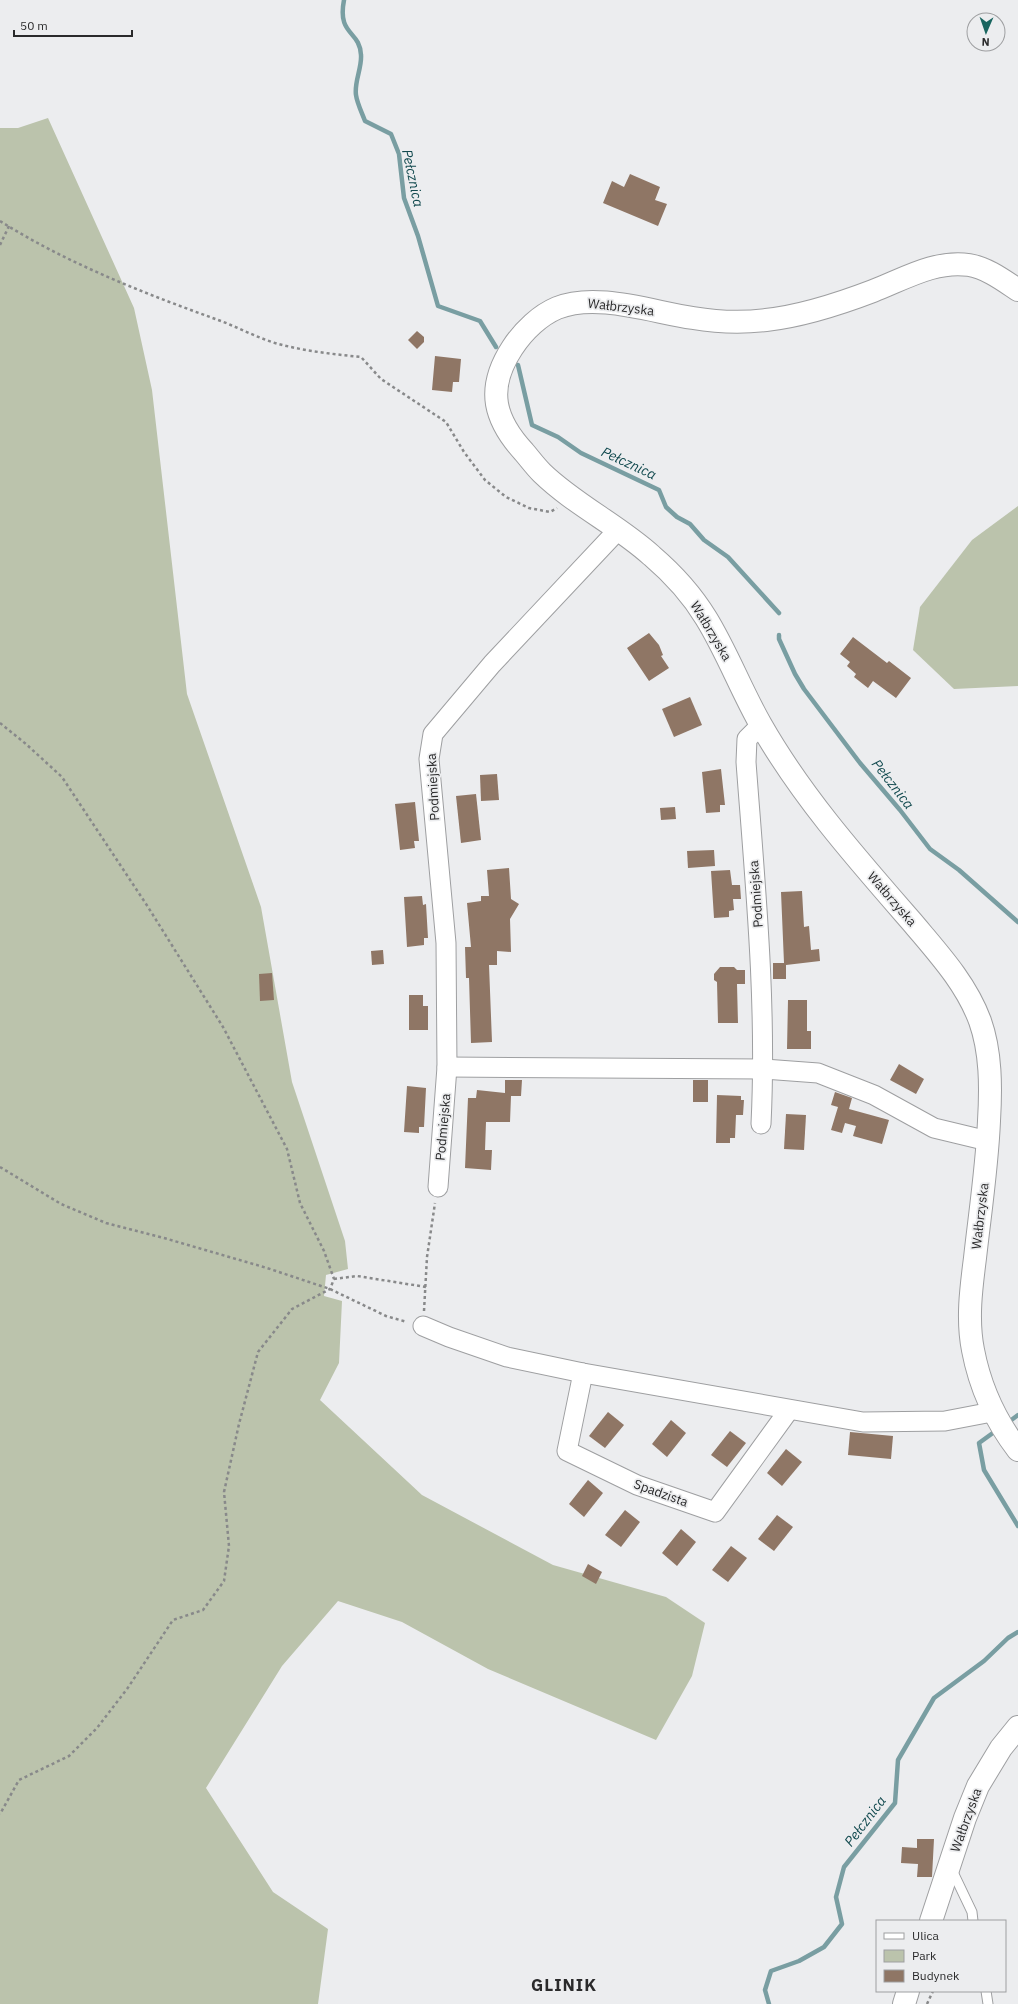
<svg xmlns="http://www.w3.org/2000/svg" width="1018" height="2004" font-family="'IBM Plex Sans',sans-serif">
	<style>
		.green { fill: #bbc3ac }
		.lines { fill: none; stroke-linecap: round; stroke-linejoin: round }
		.stream { stroke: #799ea2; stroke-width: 4.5 }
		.building { fill: #8f7665 }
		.service-casing { stroke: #9e9fa1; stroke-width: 11 }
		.minor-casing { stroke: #9e9fa1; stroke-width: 21 }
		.secondary-casing { stroke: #9e9fa1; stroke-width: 24 }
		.path { stroke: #88898a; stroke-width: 2.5; stroke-dasharray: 3 3; stroke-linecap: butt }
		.service { stroke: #fff; stroke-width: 9 }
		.minor { stroke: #fff; stroke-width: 19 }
		.secondary { stroke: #fff; stroke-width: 22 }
		.labels { text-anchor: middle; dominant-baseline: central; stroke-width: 3.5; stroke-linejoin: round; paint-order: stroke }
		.street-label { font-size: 13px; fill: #2a2a2b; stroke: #ecedef }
		.water-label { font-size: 14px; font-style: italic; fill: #124a4f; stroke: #ecedef }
		.district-label { font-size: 17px; font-weight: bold; letter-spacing: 1px; fill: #2a2a2b; stroke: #ecedef }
	</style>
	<rect width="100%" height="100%" fill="#ecedef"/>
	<g class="green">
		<path d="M48,118L134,308L152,390L187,694L261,907L292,1082L345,1241L348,1269L326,1275L324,1296L342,1301L339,1363L320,1400L422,1495L553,1565L666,1597L705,1623L692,1676L656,1740L488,1669L402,1622L338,1601L282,1666L206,1788L273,1892L328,1929L318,2004H0V128H18Z"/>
		<path d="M1018,506V686L954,689L913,650L920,607L972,540Z"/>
	</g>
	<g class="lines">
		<g class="stream">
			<path d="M344,0C337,36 360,30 361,55C362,68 354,82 356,95C357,103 362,113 365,121L391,134L399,154L404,198L418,236L438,306L480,321L496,347"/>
			<path d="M518,365L532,425L558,437L581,453L659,490L666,507L677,517L690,524L704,540L728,557L779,613"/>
			<path d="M779,635V639L795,674L804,689L860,763L900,810L930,849L959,870L1018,922"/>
			<path d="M1006,1424L1018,1415"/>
			<path d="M997,1430L979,1443L984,1470L1018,1526"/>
			<path d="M769,2004L765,1990L771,1971L799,1961L824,1947L842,1924L836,1897L844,1867L895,1803L898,1760L934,1698L984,1661L1008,1638L1018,1632"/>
		</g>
	</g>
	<g class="building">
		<path d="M630,174L660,187L655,200L667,204L658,226L603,203L612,181L624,187Z"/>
		<path d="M417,331L424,337V342L417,349L408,340Z"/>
		<path d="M435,356L461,359L459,382H453L452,392L432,390Z"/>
		<path d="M649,633L659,645L663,655L661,656L669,668L649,681L627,648Z"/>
		<path d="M853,637L887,663L889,661L911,678L896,698L873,681L868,688L854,677L856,674L847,666L850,662L840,654Z"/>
		<path d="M690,697L702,725L674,737L662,709Z"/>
		<path d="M721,769L725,805H720V812L706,813L702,772Z"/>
		<path d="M497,774L499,800L481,801L480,775Z"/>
		<path d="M476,794L481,840L461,843L456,796Z"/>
		<path d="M415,802L419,841H414L415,848L400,850L395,804Z"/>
		<path d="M675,807L676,819L661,820L660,808Z"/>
		<path d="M714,850L715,866L688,868L687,851Z"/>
		<path d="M509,868L511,899L519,904L510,919L511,952L497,951V965H489L492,1042L471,1043L469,978H466L465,947H471L467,903L481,901V896H489L487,870Z"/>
		<path d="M730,870L732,885H740L741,899H733L734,910L729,911V917L714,918L711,871Z"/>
		<path d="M802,891L804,927L809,926L811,950L819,949L820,961L786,965V979H773V963H784L781,892Z"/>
		<path d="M422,896L423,905L426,904L428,938H424V945L407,947L404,897Z"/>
		<path d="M383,950L384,964L372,965L371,951Z"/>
		<path d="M720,967H734L737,970H745V984H737L738,1023H718L717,982L714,980V974Z"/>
		<path d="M272,973L274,1000L260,1001L259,974Z"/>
		<path d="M409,995H423V1006H428V1030H409Z"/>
		<path d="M788,1000H807V1031H811V1049H787Z"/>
		<path d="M899,1064L924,1079L916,1094L890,1080Z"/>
		<path d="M505,1080H522L521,1096H511L510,1122H486L485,1150H492L491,1170L465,1168L468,1098H476L477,1090L505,1093Z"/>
		<rect x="693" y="1080" width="15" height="22"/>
		<path d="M407,1086L426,1088L424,1127H419V1133L404,1132Z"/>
		<path d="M835,1092L852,1098L849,1109L889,1120L882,1144L853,1136L856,1126L845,1123L842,1133L831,1130L838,1107L831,1105Z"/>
		<path d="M717,1095L741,1096V1100H744L743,1115H736L735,1138H730V1143H716Z"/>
		<path d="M786,1114L806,1115L804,1150L784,1149Z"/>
		<path d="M608,1412L624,1425L605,1448L589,1436Z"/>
		<path d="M671,1420L686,1433L667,1457L652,1444Z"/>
		<path d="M730,1431L746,1443L727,1467L711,1455Z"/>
		<path d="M850,1432L893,1436L891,1459L848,1455Z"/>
		<path d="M786,1449L802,1462L782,1486L767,1473Z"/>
		<path d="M588,1480L603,1493L584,1517L569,1504Z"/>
		<path d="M625,1510L640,1522L621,1547L605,1535Z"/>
		<path d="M777,1515L793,1527L774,1551L758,1539Z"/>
		<path d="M681,1529L696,1542L677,1566L662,1553Z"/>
		<path d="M731,1546L747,1558L728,1582L712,1570Z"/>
		<path d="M588,1564L602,1572L596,1584L582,1576Z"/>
		<path d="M917,1839H934L932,1877H917L918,1864L901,1863L902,1847L917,1848Z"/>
	</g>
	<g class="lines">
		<g class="service-casing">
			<g id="service">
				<path d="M951,1868L972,1912L973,1921"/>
				<path d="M986,1991L988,2004"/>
			</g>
		</g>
		<g class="minor-casing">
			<g id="minor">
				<path d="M447,1067L764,1069L818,1073L874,1095L934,1128L988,1141"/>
				<path d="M761,1124C767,1003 755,882 746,762L747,739L761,725"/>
				<path d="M438,1187L447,1067L446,943L429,759L433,734L492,664L618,530"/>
				<path d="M423,1326L449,1337L507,1357L583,1373L863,1422L945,1421L992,1412"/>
				<path d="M583,1373L567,1451L637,1485L715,1512L789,1410"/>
			</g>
		</g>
		<g class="secondary-casing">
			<g id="secondary">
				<path d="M1018,290C1003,280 987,268 969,265C935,260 904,279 873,291C839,304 803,316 766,320C742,323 717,322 693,318C652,312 596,292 557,308C524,322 491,368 497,404C500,421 512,439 524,452C530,459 535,466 542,473C575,505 618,525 652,556C673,574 692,595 706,618C727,652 741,690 761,725C802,797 858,860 912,922C938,953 966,983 980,1021C991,1052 991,1087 989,1121C987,1167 980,1213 975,1258C971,1289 967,1320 973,1350C980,1387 995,1420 1018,1450"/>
				<path d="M931,1921L965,1818L978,1786L1001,1748L1018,1727"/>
				<path d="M904,2004L908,1991"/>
			</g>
		</g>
		<g class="path">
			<path d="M0,221C68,264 146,294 221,321C239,328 256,337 275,343C303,351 332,354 361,357L381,379L446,422L464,452L485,480L506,497L529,508L550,512L557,508"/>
			<path d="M0,245L9,226"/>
			<path d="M0,723L26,744L62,777L148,907L223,1027L287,1149L300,1203L324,1251L334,1279L330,1289L292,1309L258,1352L239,1424L224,1492L229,1546L224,1581L203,1610L173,1620L127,1689L97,1728L69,1756L19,1780L0,1814"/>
			<path d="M0,1167L61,1204L106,1223L164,1238L267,1268L330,1289L386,1316L407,1322"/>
			<path d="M334,1279L357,1276L426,1287"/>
			<path d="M424,1311L427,1257L435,1203"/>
			<path d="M927,2004L933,1991"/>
		</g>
		<use href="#service" class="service"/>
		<use href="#minor" class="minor"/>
		<use href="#secondary" class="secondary"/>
	</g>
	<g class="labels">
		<g class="street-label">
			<text transform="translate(621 307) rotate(7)">Wałbrzyska</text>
			<text transform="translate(711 631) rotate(59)">Wałbrzyska</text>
			<text transform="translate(433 787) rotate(-93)">Podmiejska</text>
			<text transform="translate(756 894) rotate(-94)">Podmiejska</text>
			<text transform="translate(892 899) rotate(49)">Wałbrzyska</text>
			<text transform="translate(443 1127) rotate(-85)">Podmiejska</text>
			<text transform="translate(980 1216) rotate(-83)">Wałbrzyska</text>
			<text transform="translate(661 1493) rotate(20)">Spadzista</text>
			<text transform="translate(966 1820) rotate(-70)">Wałbrzyska</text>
		</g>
		<g class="water-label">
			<text transform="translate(413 178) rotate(78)">Pełcznica</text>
			<text transform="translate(629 463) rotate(25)">Pełcznica</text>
			<text transform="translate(893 784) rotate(52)">Pełcznica</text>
			<text transform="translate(865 1821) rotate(-53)">Pełcznica</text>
		</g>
		<g class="district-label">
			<text x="564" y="1985">GLINIK</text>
		</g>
	</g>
	<rect x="876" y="1920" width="130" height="72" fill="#ecedef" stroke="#9e9fa1"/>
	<rect x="884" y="1933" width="20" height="6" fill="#ffffff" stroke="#9e9fa1"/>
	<text x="912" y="1940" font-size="12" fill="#2a2a2b">Ulica</text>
	<rect x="884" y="1950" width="20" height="12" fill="#bbc3ac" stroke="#9e9fa1"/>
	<text x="912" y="1960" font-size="12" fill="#2a2a2b">Park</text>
	<rect x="884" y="1970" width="20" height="12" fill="#8f7665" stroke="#9e9fa1"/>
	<text x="912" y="1980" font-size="12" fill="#2a2a2b">Budynek</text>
	<g transform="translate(986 32) rotate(182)"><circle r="19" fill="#ecedef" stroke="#9e9fa1"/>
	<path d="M0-3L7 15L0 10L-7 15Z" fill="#19655f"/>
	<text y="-6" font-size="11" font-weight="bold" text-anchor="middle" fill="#2a2a2b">N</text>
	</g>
	<path d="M14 30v6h118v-6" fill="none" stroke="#2a2a2b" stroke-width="2"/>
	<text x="20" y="30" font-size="12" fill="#2a2a2b" stroke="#ecedef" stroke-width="3" paint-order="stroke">50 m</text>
</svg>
